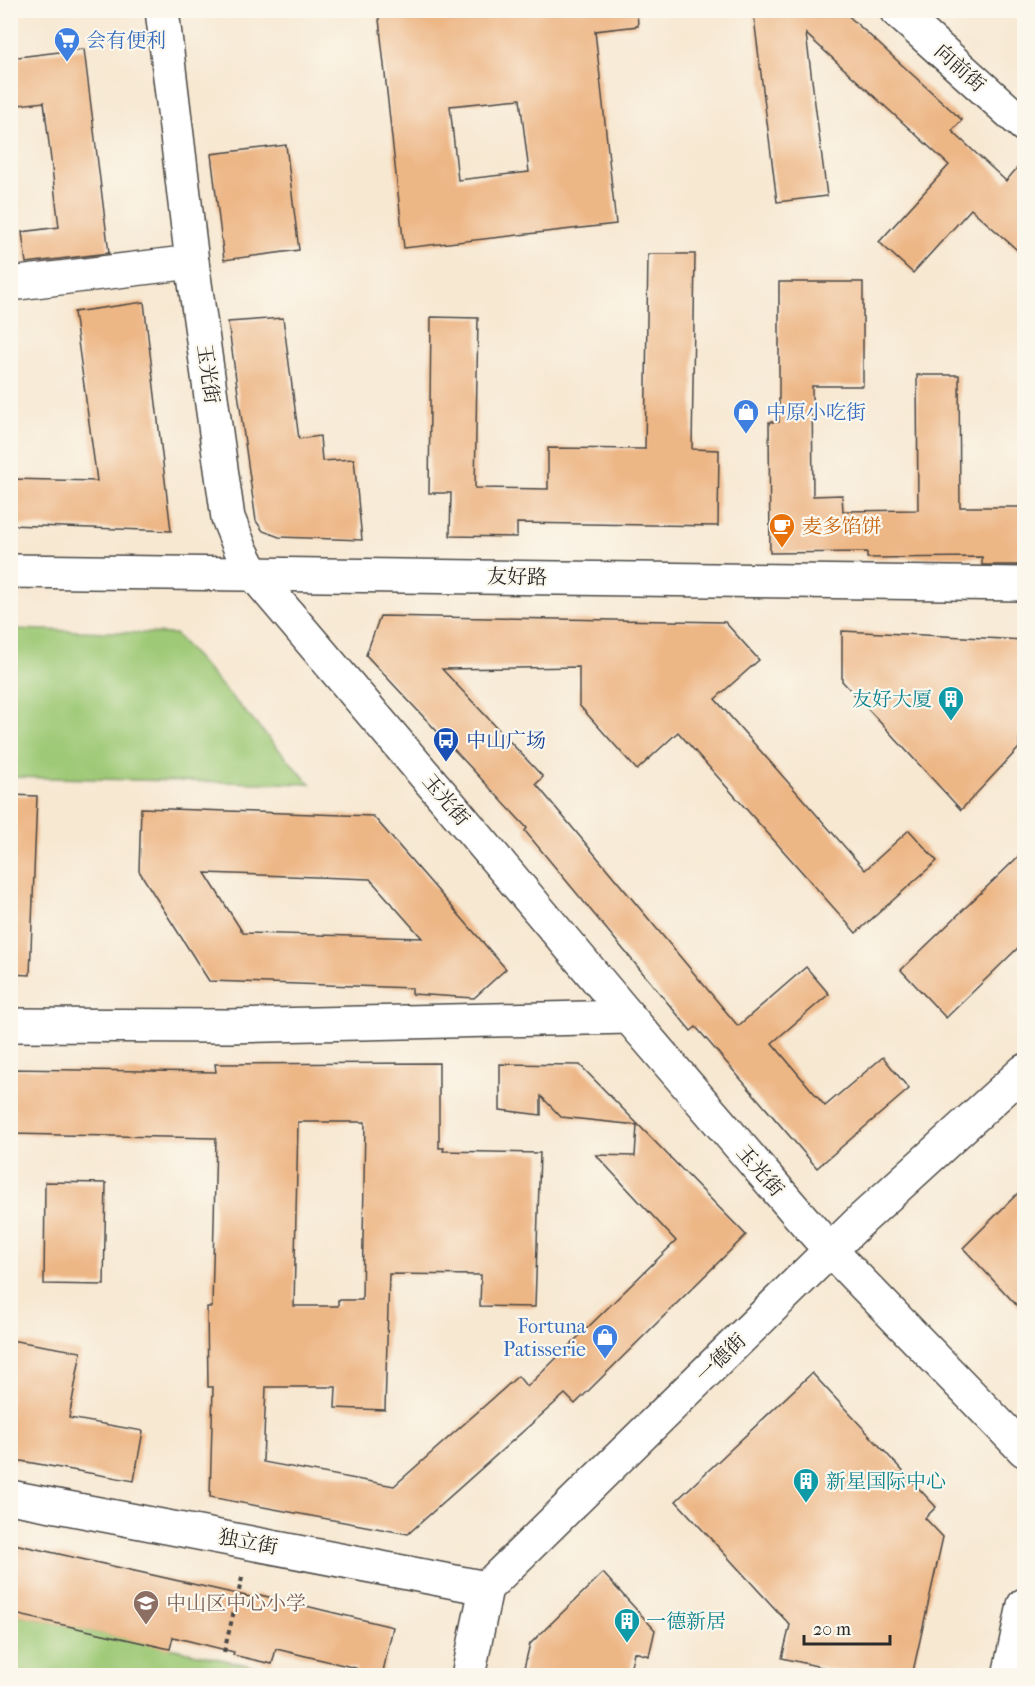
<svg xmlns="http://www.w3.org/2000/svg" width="1035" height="1686" font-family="'IM FELL French Canon','Noto Serif SC',serif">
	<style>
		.green { fill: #9ec976; stroke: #647a50; stroke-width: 1.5 }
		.building { fill: #edb685; fill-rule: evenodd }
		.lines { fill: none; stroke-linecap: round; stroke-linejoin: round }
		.minor-casing { stroke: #4a4744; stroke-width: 36 }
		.tertiary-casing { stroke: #4a4744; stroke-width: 36 }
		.path { stroke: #4a4744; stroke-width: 4; stroke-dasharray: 4.5 4.5; stroke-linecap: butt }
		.minor { stroke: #fff; stroke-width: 33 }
		.tertiary { stroke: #fff; stroke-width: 33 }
		.labels { text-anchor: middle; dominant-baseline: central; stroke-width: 4.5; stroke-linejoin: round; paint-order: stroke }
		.shop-label { font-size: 20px; fill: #366cbe; stroke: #fbf7ec; text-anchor: start }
		.street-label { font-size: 20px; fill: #2b2b2b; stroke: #fbf7ec }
		.food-label { font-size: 20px; fill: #c56008; stroke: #fbf7ec; text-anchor: start }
		.culture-label { font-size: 20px; fill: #0d838f; stroke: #fbf7ec; text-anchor: start }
		.transit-label { font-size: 20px; fill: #164399; stroke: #fbf7ec; text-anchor: start }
		.education-label { font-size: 20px; fill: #785e54; stroke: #fbf7ec; text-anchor: start }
	</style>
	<rect width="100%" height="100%" fill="#fbf7ec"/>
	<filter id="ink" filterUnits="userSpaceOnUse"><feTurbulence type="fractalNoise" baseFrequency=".0167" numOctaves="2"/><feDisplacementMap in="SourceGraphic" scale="12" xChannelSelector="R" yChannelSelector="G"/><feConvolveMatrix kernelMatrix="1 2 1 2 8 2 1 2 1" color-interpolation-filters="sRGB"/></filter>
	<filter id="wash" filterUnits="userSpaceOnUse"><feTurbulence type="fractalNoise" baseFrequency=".008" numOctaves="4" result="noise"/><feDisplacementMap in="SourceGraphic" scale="24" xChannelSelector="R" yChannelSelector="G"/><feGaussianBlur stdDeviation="1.35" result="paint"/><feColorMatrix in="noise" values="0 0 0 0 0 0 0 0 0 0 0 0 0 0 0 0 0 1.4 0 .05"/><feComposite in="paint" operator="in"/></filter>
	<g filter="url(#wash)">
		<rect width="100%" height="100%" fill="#f7e8d2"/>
		<g class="green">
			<path d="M11,629L175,634L310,784L11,777Z"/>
			<path d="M10,1613L293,1675H11Z"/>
		</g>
		<g id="blocks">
			<g class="building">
				<path d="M378,10H637L638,26L595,31L616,224L404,248ZM520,99L529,172L458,180L450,106Z"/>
				<path d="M753,10H842L962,120L952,131L1006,181L1024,160V256L971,209L913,273L879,242L949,165L806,34L827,196L777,202Z"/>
				<path d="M84,49L109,253L26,263L22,232L59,227L44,102L10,106V58Z"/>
				<path d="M286,145L299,250L224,260L211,154Z"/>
				<path d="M648,254H695L692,449L719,450L718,526L517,523V537L450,536L451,493H429L431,317L478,318L475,488L548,489V448L645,449Z"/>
				<path d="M779,282H863V386H812L813,496L842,495L843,511L918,510L917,375H959L960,507H1024V565H982V557L867,558V552L770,553L769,422H779Z"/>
				<path d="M144,302L171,531L10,525V479L97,481L74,312Z"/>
				<path d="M283,318L299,439L320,436L322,461L354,459L362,540L279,537L263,531L256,521L228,322Z"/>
				<path d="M380,616L725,622L759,660L715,699L865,870L909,830L937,861L856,933L678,732L637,770L579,705V667L442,669L543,777L536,784L738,1026L806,967L829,994L772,1043L825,1106L883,1057L909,1089L817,1168L696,1027L691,1031L525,831L527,828L366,655Z"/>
				<path d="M842,631L1024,640V696H1022L1019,748L961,810L842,681Z"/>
				<path d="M10,795L37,796L30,975L10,974Z"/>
				<path d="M141,808L373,816L506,969L474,998L412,994V988L209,981L139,871ZM205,873L370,879L422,938L243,933Z"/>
				<path d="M1024,851V942L946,1018L901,970Z"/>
				<path d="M439,1063V1148H444L443,1151L540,1153L535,1307L480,1306L481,1275L389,1274L385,1410L335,1408L336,1387H266L263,1462L394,1486L518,1376L527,1387L676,1241L596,1155L635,1156L637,1125L561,1117L541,1096V1115L500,1110V1064L580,1065L746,1235L575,1404L565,1394L408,1534L210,1497L213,1387H208L207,1307H212L216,1138L10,1134V1069L216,1072L215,1064ZM298,1122H365L362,1300H338V1306H294Z"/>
				<path d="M45,1182L106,1183L104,1285L44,1284Z"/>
				<path d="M1024,1187V1313L963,1248Z"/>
				<path d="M10,1340L81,1352L69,1418L143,1431L134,1481L10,1459Z"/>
				<path d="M812,1373L936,1507L925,1518L943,1537L912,1676H860L782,1658L790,1625L676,1501Z"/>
				<path d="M10,1543L255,1598L256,1594L393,1627L382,1676H354L356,1668L276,1649L272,1664L233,1655L234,1652L173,1637L170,1649L10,1613Z"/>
				<path d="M603,1573L655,1630L649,1656L634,1652L629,1676H522L530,1644Z"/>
			</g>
		</g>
	</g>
	<g filter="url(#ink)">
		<use href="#blocks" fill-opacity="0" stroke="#4a4744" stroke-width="1.5"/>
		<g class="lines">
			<g class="minor-casing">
				<g id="minor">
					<path d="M10,284L192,262"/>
					<path d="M10,1025L229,1026L629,1017"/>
					<path d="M10,1497L486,1588"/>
					<path d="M468,1676L486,1588L860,1221L1024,1071"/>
					<path d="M1009,1676L1024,1605"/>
				</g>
			</g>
			<g class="tertiary-casing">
				<g id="tertiary">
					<path d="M162,10L192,262L228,518L240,548L253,573L441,794L629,1017L799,1215L831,1251L1024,1450"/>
					<path d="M896,10L1024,125"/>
					<path d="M10,571L1024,584"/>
				</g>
			</g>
			<path class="path" d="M224,1652L243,1574"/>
			<use href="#minor" class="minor"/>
			<use href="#tertiary" class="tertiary"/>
		</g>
	</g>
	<defs>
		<g id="supermarket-pin" transform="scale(1.35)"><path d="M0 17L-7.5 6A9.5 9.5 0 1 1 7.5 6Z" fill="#3f7fe0" stroke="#fbf7ec"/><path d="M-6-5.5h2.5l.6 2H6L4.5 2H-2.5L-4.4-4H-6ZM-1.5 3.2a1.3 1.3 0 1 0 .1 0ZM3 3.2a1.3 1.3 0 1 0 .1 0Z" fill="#fff"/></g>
		<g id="shop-pin" transform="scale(1.35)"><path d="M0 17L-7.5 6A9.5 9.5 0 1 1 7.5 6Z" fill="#3f7fe0" stroke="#fbf7ec"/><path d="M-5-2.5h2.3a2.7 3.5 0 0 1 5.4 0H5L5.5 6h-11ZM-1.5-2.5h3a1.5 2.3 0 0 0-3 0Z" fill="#fff"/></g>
		<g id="cafe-pin" transform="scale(1.35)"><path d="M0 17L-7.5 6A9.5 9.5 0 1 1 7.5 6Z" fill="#e8710a" stroke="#fbf7ec"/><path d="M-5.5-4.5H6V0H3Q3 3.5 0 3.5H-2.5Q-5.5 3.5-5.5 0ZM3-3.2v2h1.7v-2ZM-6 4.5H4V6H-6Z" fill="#fff"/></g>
		<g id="building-pin" transform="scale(1.35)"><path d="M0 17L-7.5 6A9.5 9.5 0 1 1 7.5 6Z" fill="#0f9aa8" stroke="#fbf7ec"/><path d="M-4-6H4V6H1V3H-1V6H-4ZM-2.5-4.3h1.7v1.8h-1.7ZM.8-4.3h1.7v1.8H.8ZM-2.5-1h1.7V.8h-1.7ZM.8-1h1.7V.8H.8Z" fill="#fff"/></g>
		<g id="bus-pin" transform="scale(1.35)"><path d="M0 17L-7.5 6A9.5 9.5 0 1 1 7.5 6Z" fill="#1a4fb4" stroke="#fbf7ec"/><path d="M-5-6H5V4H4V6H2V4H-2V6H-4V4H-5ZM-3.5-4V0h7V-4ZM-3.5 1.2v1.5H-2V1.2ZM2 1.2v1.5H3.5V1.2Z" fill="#fff"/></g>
		<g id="school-pin" transform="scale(1.35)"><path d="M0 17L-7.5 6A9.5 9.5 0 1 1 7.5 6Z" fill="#8d6e63" stroke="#fbf7ec"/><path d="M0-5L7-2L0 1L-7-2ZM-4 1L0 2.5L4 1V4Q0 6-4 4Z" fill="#fff"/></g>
	</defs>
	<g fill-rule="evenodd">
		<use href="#supermarket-pin" x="67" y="40"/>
		<use href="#shop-pin" x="746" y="412"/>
		<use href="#cafe-pin" x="782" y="526"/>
		<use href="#building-pin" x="951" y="699"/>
		<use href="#bus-pin" x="446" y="740"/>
		<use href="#shop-pin" x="605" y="1337"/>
		<use href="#building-pin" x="806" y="1481"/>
		<use href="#school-pin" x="146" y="1603"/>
		<use href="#building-pin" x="627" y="1621"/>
	</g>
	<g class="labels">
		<g class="shop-label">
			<text x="86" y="40">会有便利</text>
			<text x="766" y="412">中原小吃街</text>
			<text x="586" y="1326" text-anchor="end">Fortuna<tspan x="586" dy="23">Patisserie</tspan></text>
		</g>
		<g class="street-label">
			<text transform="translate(960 68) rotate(42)">向前街</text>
			<text transform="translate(208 374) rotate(82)">玉光街</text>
			<text transform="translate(517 577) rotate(1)">友好路</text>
			<text transform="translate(446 800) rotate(50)">玉光街</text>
			<text transform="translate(760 1171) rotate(49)">玉光街</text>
			<text transform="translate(721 1358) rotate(-44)">一德街</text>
			<text transform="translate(248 1542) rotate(11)">独立街</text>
		</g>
		<g class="food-label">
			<text x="802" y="526">麦多馅饼</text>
		</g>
		<g class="culture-label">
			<text x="932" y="699" text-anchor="end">友好大厦</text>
			<text x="826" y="1481">新星国际中心</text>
			<text x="646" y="1621">一德新居</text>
		</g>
		<g class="transit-label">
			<text x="466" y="740">中山广场</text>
		</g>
		<g class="education-label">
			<text x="166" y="1603">中山区中心小学</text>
		</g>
	</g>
	<rect width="1035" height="1686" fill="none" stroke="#fbf7ec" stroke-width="36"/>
	<path d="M804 1635v9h86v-9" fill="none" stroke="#2b2b2b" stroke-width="3"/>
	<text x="813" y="1635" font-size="18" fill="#2b2b2b" stroke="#fbf7ec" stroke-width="4.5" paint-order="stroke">20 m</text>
</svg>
